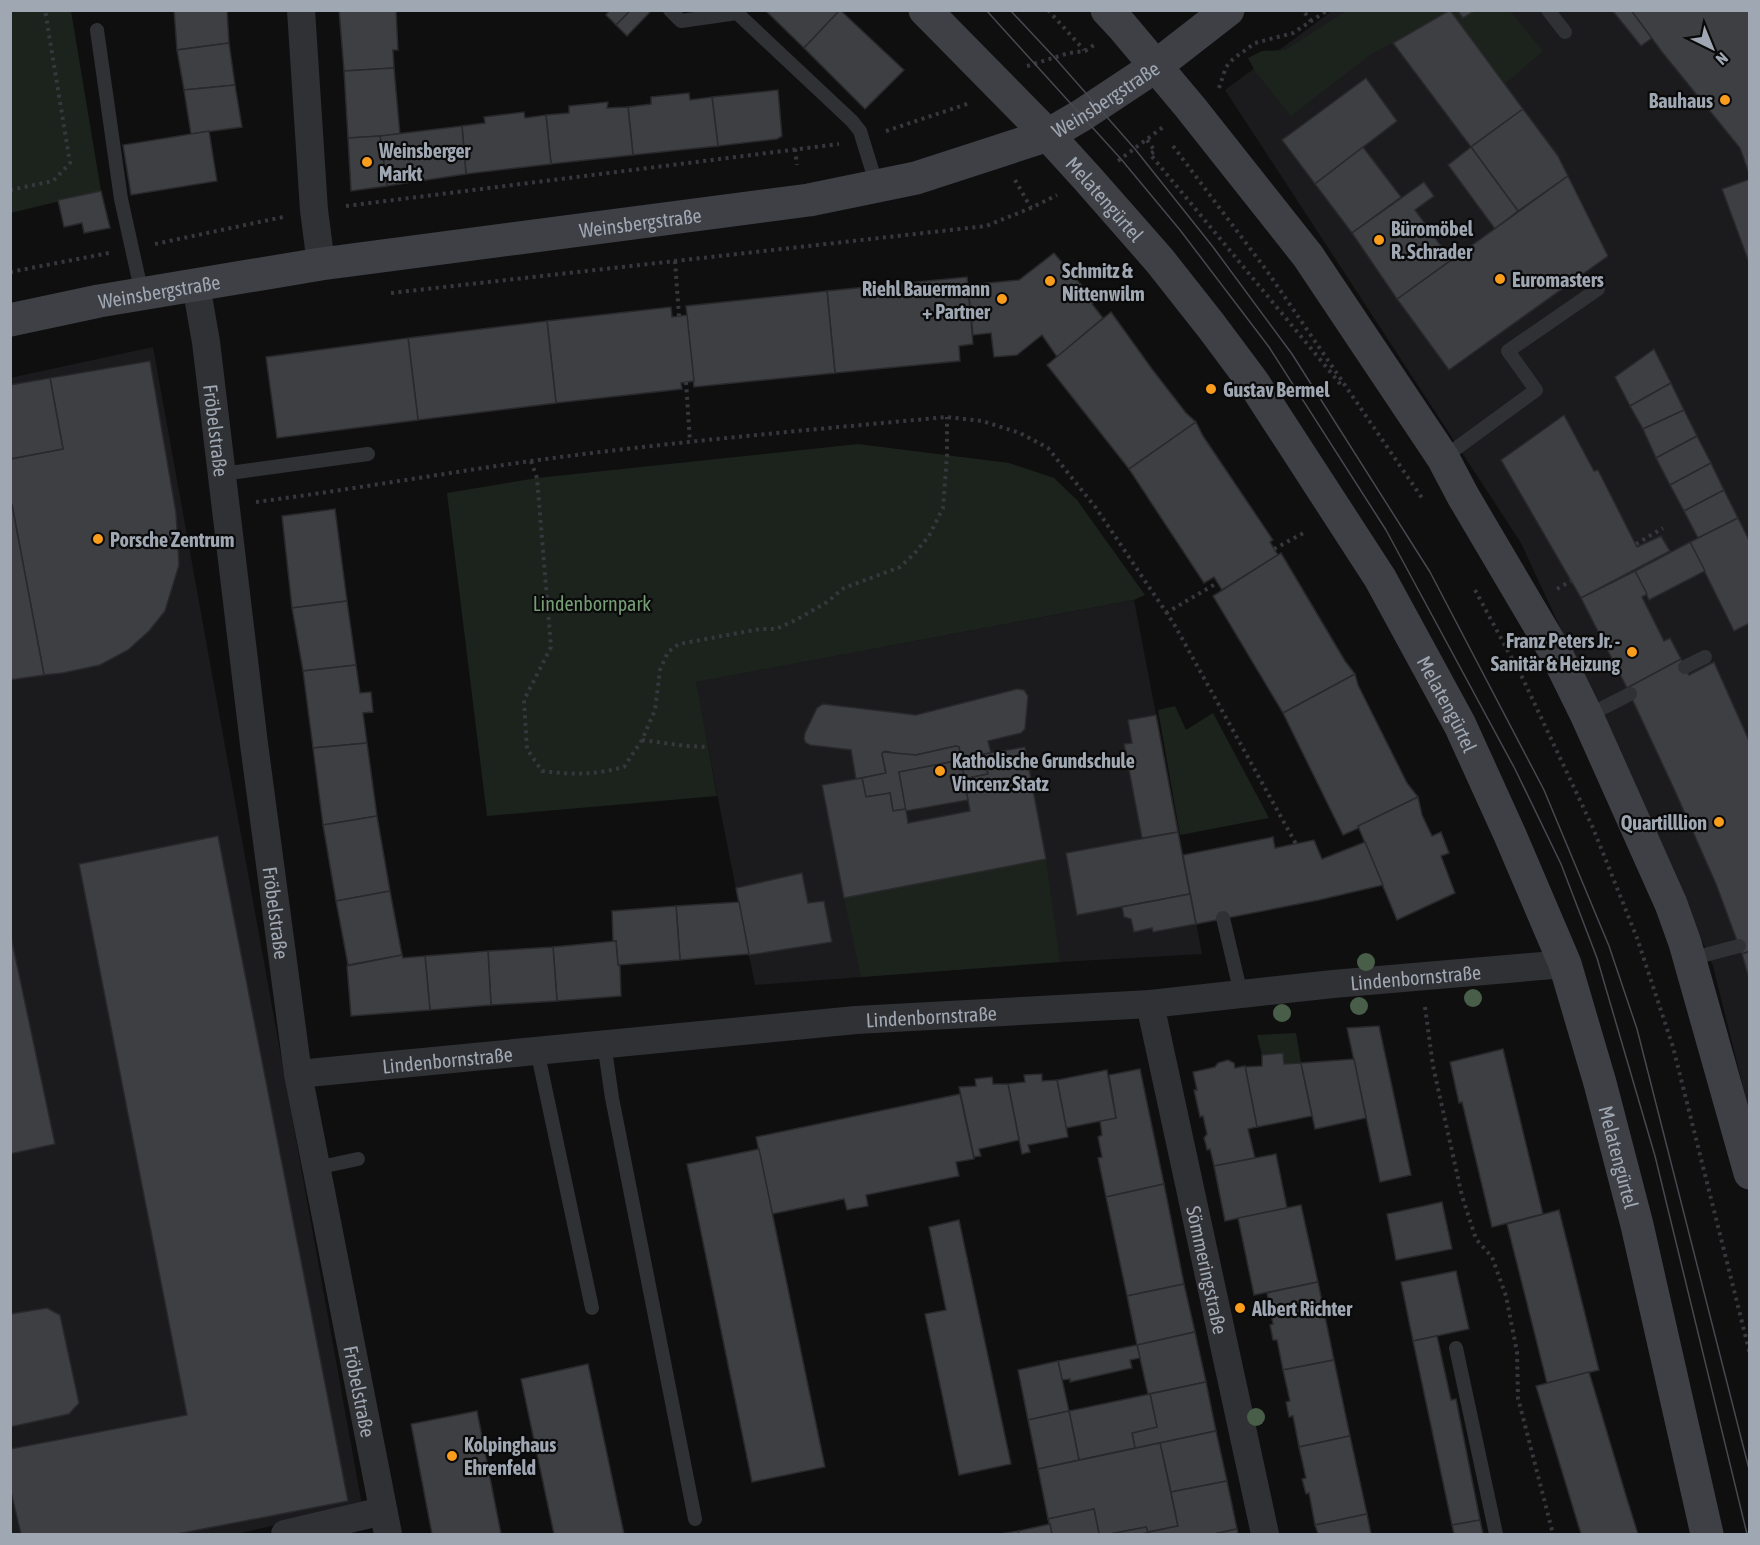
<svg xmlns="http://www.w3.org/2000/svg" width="1760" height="1545" font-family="'Asap Condensed',sans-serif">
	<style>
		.built { fill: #1b1b1d }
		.green { fill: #1b231c }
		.building { fill: #3e3f43; stroke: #29292c; stroke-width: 1.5 }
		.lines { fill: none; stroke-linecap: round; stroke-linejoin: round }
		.path { stroke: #36383d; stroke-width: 4; stroke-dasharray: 3 4.5; stroke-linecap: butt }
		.lane { stroke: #303135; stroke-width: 14 }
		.street { stroke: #303135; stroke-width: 28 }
		.secondary { stroke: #3e4046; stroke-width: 33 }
		.tram { stroke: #47494f; stroke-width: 1.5 }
		.tree { fill: #485e48 }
		.poi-dot { fill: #fa9d1d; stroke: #0a0a0b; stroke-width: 2 }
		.labels { text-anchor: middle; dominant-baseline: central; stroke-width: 4.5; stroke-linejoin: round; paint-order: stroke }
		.street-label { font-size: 20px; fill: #9fa7b2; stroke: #0a0a0b }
		.poi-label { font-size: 20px; font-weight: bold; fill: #9fa7b2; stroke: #0a0a0b; text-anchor: start }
		.park-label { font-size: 20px; fill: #769e75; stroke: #0a0a0b }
	</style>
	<rect width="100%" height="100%" fill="#0f0f10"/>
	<g class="built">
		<path d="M1332,11H1749V1111L1713,966L1658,839L1521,543L1225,90Z"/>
		<path d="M153,347L362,1505L237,1534H11L10,378Z"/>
		<path d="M1134,600L1202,954L1060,962L755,985L695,682Z"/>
	</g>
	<g class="green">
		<path d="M1348,10L1449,11L1370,55L1291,116L1255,71L1248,58L1262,51L1285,50Z"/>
		<path d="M10,11H71L101,191L11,213Z"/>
		<path d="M1450,11H1510L1543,51L1505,84Z"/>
		<path d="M858,444L1009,463L1054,478L1077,500L1145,595L1134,600L696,682L717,796L487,816L447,493L537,478Z"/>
		<path d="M1175,706L1186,730L1213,713L1269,818L1180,835L1158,710Z"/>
		<path d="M1046,859L1060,962L861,977L844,898Z"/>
		<path d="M1296,1033L1301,1063L1284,1064L1283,1053L1262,1055L1257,1035Z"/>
	</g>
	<g class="building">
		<path d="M174,10H227L229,43L177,50Z"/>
		<path d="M339,10H396L398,50H393L394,68L344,71Z"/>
		<path d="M610,10H631L616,25L606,15Z"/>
		<path d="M631,10L651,11L627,36L616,25Z"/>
		<path d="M765,10H840L804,48Z"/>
		<path d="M840,10L904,70L865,109L804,48Z"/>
		<path d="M1450,10L1523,109L1471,147L1393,43Z"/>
		<path d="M1457,10H1472L1473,12L1463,18Z"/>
		<path d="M1612,10H1631L1652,38L1641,46Z"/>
		<path d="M1631,10H1750V176L1740,148L1662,52Z"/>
		<path d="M229,43L235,85L184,90L177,50Z"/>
		<path d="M394,68L400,135L348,138L344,71Z"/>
		<path d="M1366,78L1397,121L1315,184L1282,140Z"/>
		<path d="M235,85L242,127L191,134L184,90Z"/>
		<path d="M778,90L782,136L777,139L718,146L712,97Z"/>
		<path d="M689,93L690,100L712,97L718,146L633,155L628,107L651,104V97Z"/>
		<path d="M608,102L607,108L628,107L633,155L551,164L546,115L569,113V106Z"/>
		<path d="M1523,109L1558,156L1568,176L1518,211L1471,147Z"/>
		<path d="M524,112L525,118L546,115L551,164L466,174L462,126L485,123L484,117Z"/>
		<path d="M462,126L466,174L387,186L380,136Z"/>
		<path d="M209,131L217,181L131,195L123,145Z"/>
		<path d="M380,136L387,186L351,191L348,138Z"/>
		<path d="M1363,147L1401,197L1352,233L1315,184Z"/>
		<path d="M1471,147L1518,211L1495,229L1448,165Z"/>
		<path d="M1568,176L1608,256L1449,370L1397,299Z"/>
		<path d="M1750,179V265L1722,189Z"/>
		<path d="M1424,182L1434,196L1415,210L1451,260L1397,299L1352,233Z"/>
		<path d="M101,191L110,228L84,233L82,223L64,227L58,200Z"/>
		<path d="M1054,253L1095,301L1092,304L1103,318L1057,357L1042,335L1017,355L994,357L991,333L973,335L968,285L1019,280Z"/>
		<path d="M967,277L973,344L959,346L960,361L835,373L827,291Z"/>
		<path d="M827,291L835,373L694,387L686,306Z"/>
		<path d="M671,307L672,317L687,315L694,381L681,383L682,389L556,403L547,321Z"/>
		<path d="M1111,312L1152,369L1186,413L1196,422L1129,469L1047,365Z"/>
		<path d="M547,321L556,403L418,420L408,338Z"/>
		<path d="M408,338L418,420L277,438L266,357Z"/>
		<path d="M1654,349L1671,383L1630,406L1615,377Z"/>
		<path d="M150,361L176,513L179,565L165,611L149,631L128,650L100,665L63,673L44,675L12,505H10V459L63,449L50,378Z"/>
		<path d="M50,378L63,449L10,459V385Z"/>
		<path d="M1671,383L1684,410L1643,429L1630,406Z"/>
		<path d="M1684,410L1697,436L1656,458L1643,429Z"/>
		<path d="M1564,415L1594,471L1598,470L1637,547L1661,536L1670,551L1581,598L1501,460Z"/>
		<path d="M1196,422L1203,436L1273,540L1270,542L1278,555L1222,590L1214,577L1204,583L1129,469Z"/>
		<path d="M1697,436L1711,463L1670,485L1656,458Z"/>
		<path d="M1711,463L1724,490L1684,511L1670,485Z"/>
		<path d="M1724,490L1738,518L1698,538L1684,511Z"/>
		<path d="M10,505H12L44,675L10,680Z"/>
		<path d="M335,509L347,601L292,608L282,516Z"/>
		<path d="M1738,518L1750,542V623L1734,631L1690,542Z"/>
		<path d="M1690,542L1705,571L1649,600L1635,571Z"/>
		<path d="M1281,553L1345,661L1355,674L1283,713L1213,596Z"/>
		<path d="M1635,571L1647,594L1642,597L1664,641L1670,638L1681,659L1627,688L1581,598Z"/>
		<path d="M347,601L356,665L303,671L292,608Z"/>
		<path d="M1681,659L1689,675L1714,662L1750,743V951L1742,954L1716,884L1675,791L1627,688Z"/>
		<path d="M356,665L360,693L371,692L373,712L363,713L367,743L313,748L303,671Z"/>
		<path d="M1355,674L1358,685L1407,783L1418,797L1358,826L1359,828L1343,835L1283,713Z"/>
		<path d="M1017,689L1024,690L1028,696L1025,729L1021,733L988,741L991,753L961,759L959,747L956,746L916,755L899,754L885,751L882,754L886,773L856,779L851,750L810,745L806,743L804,739L805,733L817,708L823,704L916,715Z"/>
		<path d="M1156,715L1178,832L1142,838L1124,744L1132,743L1128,720Z"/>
		<path d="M367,743L377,816L323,825L313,748Z"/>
		<path d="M956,746L959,747L961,759L984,754L988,774L964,779L961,760L899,772L906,809L893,811L890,793L866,797L862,778L886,773L882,754L883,752L916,755Z"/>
		<path d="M1025,747L1046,859L844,898L822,785L862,778L866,797L890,793L893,811L906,809L908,823L970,811L964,779L988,774L984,754Z"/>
		<path d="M961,760L968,800L906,811L899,772Z"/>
		<path d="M1418,797L1422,815L1432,836L1441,832L1449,853L1441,856L1455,893L1397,920L1358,826Z"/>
		<path d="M377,816L390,891L336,901L323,825Z"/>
		<path d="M1178,832L1190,894L1077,915L1066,853Z"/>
		<path d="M218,836L348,1501L177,1534H21L10,1488V1449L187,1415L79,864Z"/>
		<path d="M1273,837L1275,848L1314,840L1322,859L1365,842L1383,885L1319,900L1196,924L1183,855Z"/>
		<path d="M802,873L808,903L824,901L832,942L749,955L736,888Z"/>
		<path d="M390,891L402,955L348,965L336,901Z"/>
		<path d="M1190,894L1196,924L1153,932L1152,928L1134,932L1131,919L1124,917L1122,907Z"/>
		<path d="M739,902L749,954L680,960L676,906Z"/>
		<path d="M676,906L680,960L618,965L616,941H613L612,911Z"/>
		<path d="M10,932L55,1144L10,1154Z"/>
		<path d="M616,941L618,965L620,966L621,996L557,1001L553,947Z"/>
		<path d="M553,947L557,1001L491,1005L488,951Z"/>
		<path d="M488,951L491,1005L430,1010L425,956Z"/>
		<path d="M1750,951V982L1742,954Z"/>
		<path d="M402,955L403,958L425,956L430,1010L351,1016L347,966Z"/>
		<path d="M1379,1026L1411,1175L1380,1182L1347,1028Z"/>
		<path d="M1503,1049L1543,1214L1492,1227L1462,1102L1459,1103L1450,1062Z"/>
		<path d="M1283,1053L1284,1064L1301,1063L1312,1116L1257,1127L1245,1067L1262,1066V1055Z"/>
		<path d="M1354,1059L1366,1118L1315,1129L1301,1063Z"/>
		<path d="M1228,1060L1234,1063L1235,1068L1245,1066L1257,1127L1248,1129L1255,1158L1214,1166L1210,1149L1207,1150L1206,1145L1204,1138L1207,1134L1203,1116L1200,1117L1194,1090H1197L1193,1072L1215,1067L1218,1063Z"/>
		<path d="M1140,1069L1164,1184L1106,1197L1098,1158L1102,1157L1098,1137L1102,1135L1100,1121L1116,1118L1109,1075Z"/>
		<path d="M1107,1070L1116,1118L1066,1128L1057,1080Z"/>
		<path d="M1042,1074V1081L1057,1080L1068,1137L1028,1145L1030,1152L1022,1154L1008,1084L1025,1082L1024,1075Z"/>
		<path d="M992,1077L993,1084H1008L1019,1140L979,1149L981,1156L974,1157L959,1087L976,1086L975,1079Z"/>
		<path d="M960,1094L974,1159L956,1162L959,1176L866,1195L868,1206L847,1210L844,1199L772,1214L756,1137Z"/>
		<path d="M759,1149L825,1467L752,1482L687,1164Z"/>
		<path d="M1276,1154L1287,1208L1225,1221L1214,1166Z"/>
		<path d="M1164,1184L1184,1284L1127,1296L1106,1197Z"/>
		<path d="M1442,1202L1452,1249L1396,1260L1387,1214Z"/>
		<path d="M1301,1205L1318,1282L1254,1295L1238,1218Z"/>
		<path d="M1559,1210L1599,1370L1547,1383L1507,1224Z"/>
		<path d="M959,1220L1011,1464L959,1475L925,1314L946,1310L929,1227Z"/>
		<path d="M1456,1271L1469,1329L1413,1341L1401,1282Z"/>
		<path d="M1318,1282L1334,1360L1283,1370L1277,1340H1273L1270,1325L1273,1324L1267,1293Z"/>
		<path d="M1184,1284L1195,1332L1137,1345L1127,1296Z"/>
		<path d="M47,1308L60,1315L79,1403L69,1414L10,1427V1314Z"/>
		<path d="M1195,1332L1206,1382L1148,1394L1137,1345Z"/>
		<path d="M1437,1336L1451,1400L1456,1399L1480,1520L1452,1525L1413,1341Z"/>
		<path d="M1137,1345L1140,1358L1130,1360L1132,1368L1070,1382V1379L1062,1380L1058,1361Z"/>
		<path d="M1334,1360L1350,1436L1299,1447L1293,1416L1289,1417L1286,1402L1290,1401L1283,1370Z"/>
		<path d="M1058,1361L1069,1411L1028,1420L1018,1370Z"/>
		<path d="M588,1364L624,1534H554L521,1379Z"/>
		<path d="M1589,1372L1627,1499L1638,1534H1581L1536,1386Z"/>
		<path d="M1206,1382L1216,1431L1135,1448L1132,1433L1157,1427L1150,1394Z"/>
		<path d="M1150,1394L1157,1427L1132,1433L1135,1448L1079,1460L1069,1411Z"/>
		<path d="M477,1411L501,1534H432L411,1424Z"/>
		<path d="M1069,1411L1079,1460L1038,1469L1028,1420Z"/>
		<path d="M1216,1431L1227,1481L1171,1492L1160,1443Z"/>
		<path d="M1350,1436L1367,1514L1315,1525L1309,1493L1306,1494L1302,1479L1306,1478L1299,1447Z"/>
		<path d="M1160,1443L1178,1526L1148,1532L1146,1527L1110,1534H1099L1094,1509L1048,1519L1038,1469Z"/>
		<path d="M1227,1481L1237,1529L1214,1534H1146L1145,1533L1178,1526L1171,1492Z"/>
		<path d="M1094,1509L1099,1534H1052L1048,1519Z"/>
		<path d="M1367,1514L1371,1534H1318L1315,1525Z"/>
		<path d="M1480,1520L1483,1534H1454L1452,1525Z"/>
		<path d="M1050,1524L1052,1534H1019L1018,1531Z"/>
		<path d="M1146,1527L1148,1532L1145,1533L1146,1534H1110Z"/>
		<path d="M1237,1529L1238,1534H1214Z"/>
		<path d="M1018,1531L1019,1534H1000Z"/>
	</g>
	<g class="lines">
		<g class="path">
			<path d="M1048,10L1084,50"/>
			<path d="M1305,13L1311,21"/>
			<path d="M1027,66L1069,53L1085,51L1094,45"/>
			<path d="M1219,88L1226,67L1233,59L1255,43L1293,33L1328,10"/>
			<path d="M886,131L970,103"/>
			<path d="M1147,140L1155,151L1150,154L1342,386"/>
			<path d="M1173,146L1267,271L1422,498"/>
			<path d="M795,149L797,165"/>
			<path d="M1118,161L1163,127"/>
			<path d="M1015,180L1031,208"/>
			<path d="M10,190L53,181L70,163L45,10"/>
			<path d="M346,206L839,144"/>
			<path d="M155,244L283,217"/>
			<path d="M675,261L679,316"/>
			<path d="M10,272L109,253"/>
			<path d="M391,293L986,226L1031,208L1057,195"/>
			<path d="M686,382L690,442"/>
			<path d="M531,461L537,478L551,647L524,700L527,749L542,771C574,775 593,775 624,767L642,740L655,710L660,670L668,652L679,644L760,629H776L796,620L827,602L844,588L900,567L914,554L929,536L943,508L947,456V417"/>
			<path d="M256,502C348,490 439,474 531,461C669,442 808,430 947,417L982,421L1020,433L1048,448L1096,508L1174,624L1296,844"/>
			<path d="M1636,544L1663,528"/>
			<path d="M1274,549L1307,531"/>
			<path d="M1557,589L1571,581"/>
			<path d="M1475,590L1523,679L1593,828L1637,938L1673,1047L1750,1354"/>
			<path d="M1166,613L1217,583"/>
			<path d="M642,740L686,746L709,747"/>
			<path d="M1425,1007L1433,1066L1462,1196L1476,1239L1492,1257L1506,1296L1517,1352L1518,1398L1553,1534"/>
		</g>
		<g class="lane">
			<path d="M670,10L681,21L737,13L852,121L860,131L877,186"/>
			<path d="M1548,10L1565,32"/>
			<path d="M97,30L121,199L142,294"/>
			<path d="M1443,458L1536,390L1508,351L1598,289"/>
			<path d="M222,474L368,454"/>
			<path d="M1685,667L1705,657"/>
			<path d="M1587,716L1630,694"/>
			<path d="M1223,918L1241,994"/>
			<path d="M1690,959L1739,946"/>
			<path d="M604,1043L612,1098L695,1519"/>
			<path d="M537,1050L592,1308"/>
			<path d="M316,1168L358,1159"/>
			<path d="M1456,1348L1496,1534"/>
		</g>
		<g class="street">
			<path d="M301,10L314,210L321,264"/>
			<path id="s1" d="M196,285L206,342L254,744L298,1074L388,1534"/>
			<path id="s2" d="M1150,1004L1265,1534"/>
			<path id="s3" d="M298,1074L856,1020L1150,1004L1333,984L1565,964"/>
			<path d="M285,1534L383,1511"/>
		</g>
		<g class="secondary">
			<path id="s4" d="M925,10L1048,135L1088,179L1160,261L1212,327L1253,382L1380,578L1460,725L1510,835L1565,964L1600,1083L1637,1225L1707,1534"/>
			<path d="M1107,10L1122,26L1190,107L1308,256L1443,458L1463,496L1558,657L1587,716L1671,904L1685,943L1750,1173"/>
			<path id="s5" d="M10,320L99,301L321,264L809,200L916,178L1048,135L1082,115L1156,66L1228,10"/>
		</g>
		<g class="tram">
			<path d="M986,10L1121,159L1180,230L1269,347L1386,530L1515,769L1561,864L1597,958L1655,1156L1747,1534"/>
			<path d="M1010,10L1055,58L1135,149L1213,247L1292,354L1430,572L1544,790L1609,946L1637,1029L1750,1473"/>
		</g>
	</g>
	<g class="tree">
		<circle cx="1366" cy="962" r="9"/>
		<circle cx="1473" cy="998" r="9"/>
		<circle cx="1359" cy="1006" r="9"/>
		<circle cx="1282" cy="1013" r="9"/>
		<circle cx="1256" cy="1417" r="9"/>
	</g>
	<g class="poi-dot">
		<circle cx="1725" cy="100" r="6"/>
		<circle cx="367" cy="162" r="6"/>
		<circle cx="1379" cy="240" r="6"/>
		<circle cx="1500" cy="279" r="6"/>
		<circle cx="1050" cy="281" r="6"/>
		<circle cx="1002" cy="299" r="6"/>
		<circle cx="1211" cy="389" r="6"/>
		<circle cx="98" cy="539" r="6"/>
		<circle cx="1632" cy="652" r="6"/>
		<circle cx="940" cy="771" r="6"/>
		<circle cx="1719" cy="822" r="6"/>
		<circle cx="1240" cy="1308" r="6"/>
		<circle cx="452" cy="1456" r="6"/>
	</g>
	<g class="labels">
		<g class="street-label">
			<text stroke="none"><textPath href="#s5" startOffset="1124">Weinsbergstraße</textPath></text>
			<text stroke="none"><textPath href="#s4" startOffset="261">Melatengürtel</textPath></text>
			<text stroke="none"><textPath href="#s5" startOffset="638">Weinsbergstraße</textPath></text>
			<text stroke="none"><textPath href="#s5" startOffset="152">Weinsbergstraße</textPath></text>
			<text stroke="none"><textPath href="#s1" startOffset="147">Fröbelstraße</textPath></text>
			<text stroke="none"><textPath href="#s4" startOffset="873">Melatengürtel</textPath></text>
			<text stroke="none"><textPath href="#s1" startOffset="633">Fröbelstraße</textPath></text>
			<text stroke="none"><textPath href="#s3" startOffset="1122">Lindenbornstraße</textPath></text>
			<text stroke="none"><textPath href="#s3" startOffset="636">Lindenbornstraße</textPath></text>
			<text stroke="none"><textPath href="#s3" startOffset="150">Lindenbornstraße</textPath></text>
			<text stroke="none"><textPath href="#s4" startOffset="1359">Melatengürtel</textPath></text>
			<text stroke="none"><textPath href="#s2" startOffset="272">Sömmeringstraße</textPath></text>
			<text stroke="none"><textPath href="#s1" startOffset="1119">Fröbelstraße</textPath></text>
		</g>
		<g class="poi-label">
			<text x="1713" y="100" text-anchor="end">Bauhaus</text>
			<text x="379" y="150">Weinsberger<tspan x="379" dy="23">Markt</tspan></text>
			<text x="1391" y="228">Büromöbel<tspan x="1391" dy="23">R. Schrader</tspan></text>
			<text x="1062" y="270">Schmitz &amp;<tspan x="1062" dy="23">Nittenwilm</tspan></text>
			<text x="1512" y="279">Euromasters</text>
			<text x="990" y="288" text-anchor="end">Riehl Bauermann<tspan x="990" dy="23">+ Partner</tspan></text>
			<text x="1223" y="389">Gustav Bermel</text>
			<text x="110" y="539">Porsche Zentrum</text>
			<text x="1620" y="640" text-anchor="end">Franz Peters Jr. -<tspan x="1620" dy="23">Sanitär &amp; Heizung</tspan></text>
			<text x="952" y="760">Katholische Grundschule<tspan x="952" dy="23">Vincenz Statz</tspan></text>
			<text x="1707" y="822" text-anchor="end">Quartilllion</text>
			<text x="1252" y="1308">Albert Richter</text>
			<text x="464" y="1444">Kolpinghaus<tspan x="464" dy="23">Ehrenfeld</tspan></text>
		</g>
		<g class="park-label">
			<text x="592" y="603">Lindenbornpark</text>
		</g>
	</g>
	<rect width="1760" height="1545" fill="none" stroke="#9fa7b2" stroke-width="24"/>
	<g transform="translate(1712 48) rotate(137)" stroke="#0a0a0b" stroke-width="4.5" paint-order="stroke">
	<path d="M0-4.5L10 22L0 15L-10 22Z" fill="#9fa7b2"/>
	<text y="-9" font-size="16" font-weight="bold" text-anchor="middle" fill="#9fa7b2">N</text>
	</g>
</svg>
